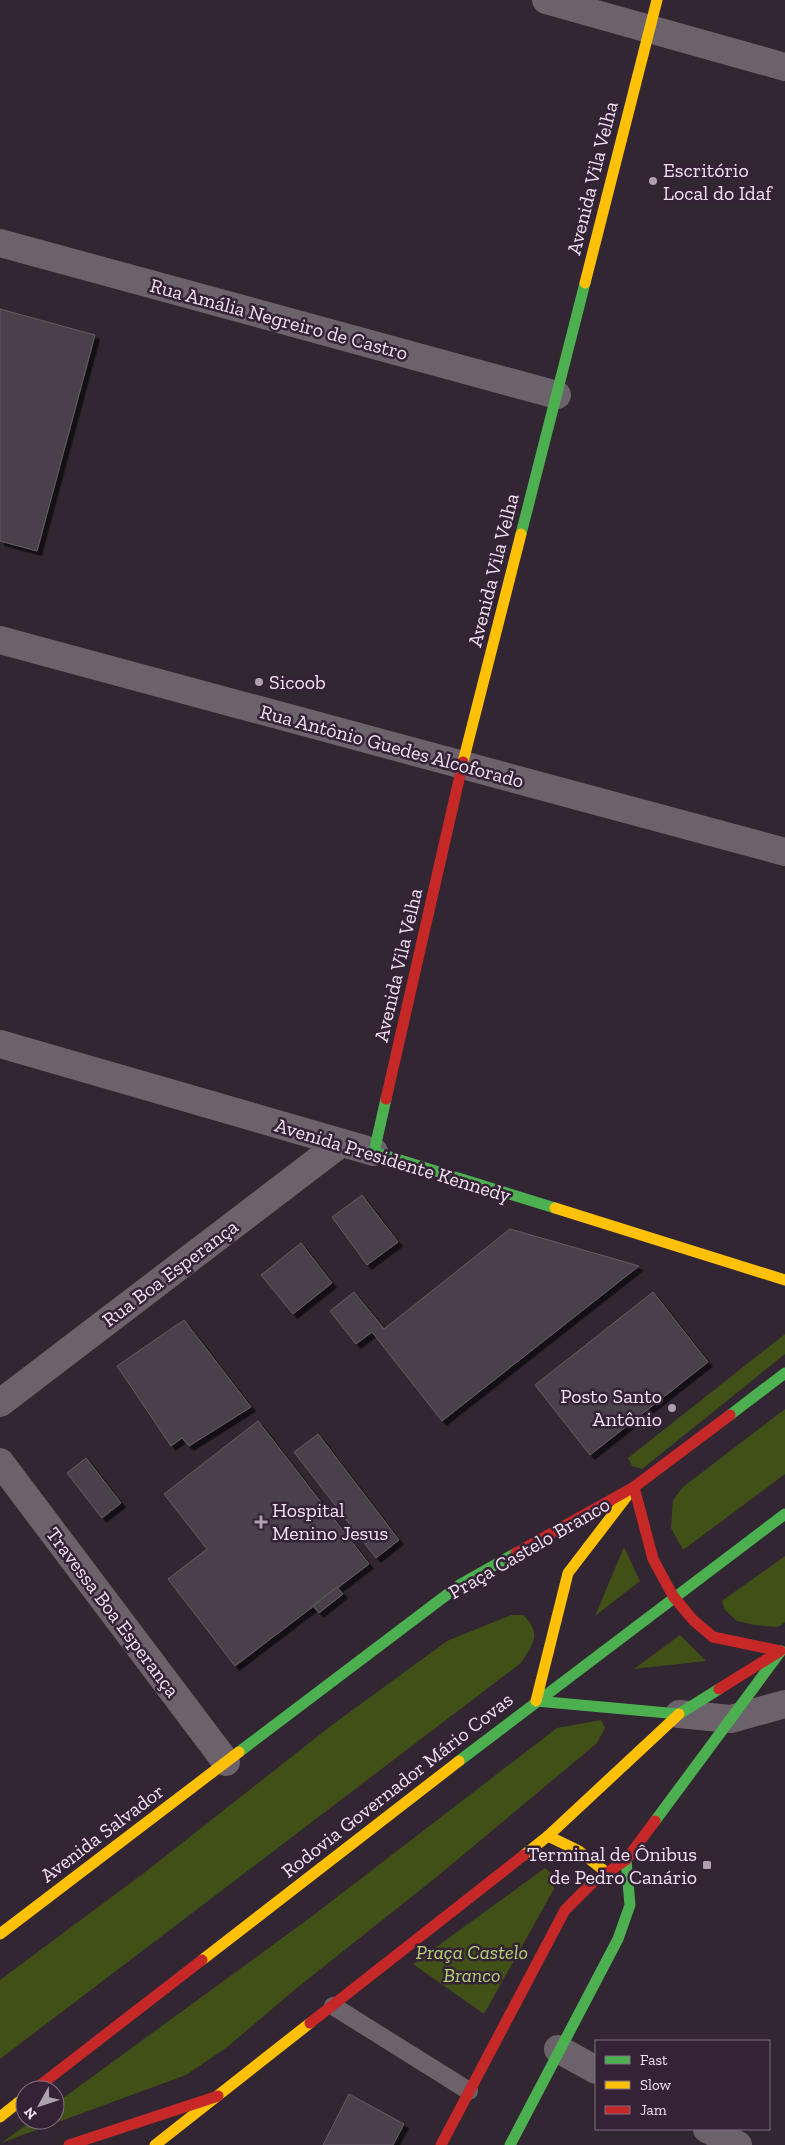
<svg xmlns="http://www.w3.org/2000/svg" width="785" height="2145" font-family="'Zilla Slab',serif">
	<style>
		.green { fill: #415017 }
		.building { fill: #4a414b; stroke: #655c66; filter: url(#shadow) }
		.lines { fill: none; stroke-linecap: round; stroke-linejoin: round }
		.lane { stroke: #6c626c; stroke-width: 18 }
		.street { stroke: #6c626c; stroke-width: 28 }
		.fast { stroke: #4caf50; stroke-width: 11 }
		.slow { stroke: #ffc107; stroke-width: 11 }
		.jam { stroke: #c62828; stroke-width: 11 }
		.poi-dot { fill: #ada1ae; stroke: #352236; stroke-width: 2 }
		.labels { text-anchor: middle; dominant-baseline: central; stroke-width: 5; stroke-linejoin: round; paint-order: stroke }
		.poi-label { font-size: 20px; fill: #f0e3f1; stroke: #352236; text-anchor: start }
		.street-label { font-size: 20px; fill: #f0e3f1; stroke: #352236 }
		.park-label { font-size: 20px; font-style: italic; fill: #b3d473; stroke: #352236 }
	</style>
	<defs>
		<filter id="shadow"><feDropShadow dx="4.5" dy="4.5" stdDeviation="0" flood-color="#0009"/></filter>
	</defs>
	<rect width="100%" height="100%" fill="#312632"/>
	<g class="green">
		<path d="M785,1334V1354L642,1469L632,1466L628,1458Z"/>
		<path d="M785,1409V1474L683,1550L671,1528L673,1500L683,1487Z"/>
		<path d="M624,1547L640,1581L595,1616Z"/>
		<path d="M785,1556V1622L778,1627L754,1625L737,1621L725,1610L722,1601Z"/>
		<path d="M511,1615H523C542,1633 534,1643 521,1663L0,2059V1980L144,1873L332,1725L447,1641Z"/>
		<path d="M680,1635L706,1661L634,1669Z"/>
		<path d="M601,1720L605,1728L597,1743L439,1875L298,1987L226,2048L186,2075L1,2143L33,2120H55V2104L311,1917L557,1728Z"/>
		<path d="M545,1868L554,1876V1889L484,2014L413,1964Z"/>
	</g>
	<g class="building">
		<path d="M0,309L95,335L37,551L0,541Z"/>
		<path d="M362,1195L398,1242L367,1265L332,1217Z"/>
		<path d="M510,1229L639,1266L442,1421L372,1332L356,1344L330,1311L354,1292L384,1329Z"/>
		<path d="M301,1243L332,1283L293,1314L261,1275Z"/>
		<path d="M653,1292L708,1362L590,1455L535,1385Z"/>
		<path d="M184,1320L251,1407L189,1446L182,1438L171,1446L117,1366Z"/>
		<path d="M258,1421L369,1564L235,1666L168,1579L207,1549L164,1494Z"/>
		<path d="M318,1434L399,1540L376,1558L294,1452Z"/>
		<path d="M86,1458L121,1503L102,1518L67,1473Z"/>
		<path d="M337,1587L343,1594L319,1613L313,1606Z"/>
		<path d="M349,2094L404,2124L393,2145H323Z"/>
	</g>
	<g class="lines">
		<path class="lane" d="M333,2006L469,2091"/>
		<g class="street">
			<path d="M546,0L785,67"/>
			<path d="M0,243L557,395"/>
			<path d="M0,640L785,852"/>
			<path d="M0,1044L374,1152"/>
			<path d="M0,1403L341,1143"/>
			<path d="M0,1462L226,1762"/>
			<path d="M679,1714L731,1719L785,1704"/>
			<path d="M558,2049L596,2070"/>
			<path d="M707,2129L738,2145"/>
		</g>
		<g class="fast">
			<path d="M521,534L585,283"/>
			<path d="M386,1099L374,1152L555,1208"/>
			<path d="M730,1415L785,1373"/>
			<path d="M536,1701L679,1714L719,1689"/>
			<path d="M239,1752L461,1584L516,1553"/>
			<path d="M459,1761L785,1514"/>
			<path d="M655,1821L781,1651"/>
			<path d="M510,2145L618,1939L630,1905L626,1860"/>
		</g>
		<g class="slow">
			<path d="M585,283L657,0"/>
			<path d="M463,762L521,534"/>
			<path d="M555,1208L785,1280"/>
			<path d="M536,1701L568,1573L634,1487"/>
			<path d="M548,1836L579,1851L606,1872"/>
			<path d="M524,1855L548,1836L679,1714"/>
			<path d="M0,1934L239,1752"/>
			<path d="M202,1960L459,1761"/>
			<path d="M0,2117L25,2097"/>
			<path d="M155,2145L310,2023"/>
		</g>
		<g class="jam">
			<path d="M386,1099L463,762"/>
			<path d="M634,1487L653,1559L673,1596L693,1620L713,1637L780,1651"/>
			<path d="M516,1553L634,1487L730,1415"/>
			<path d="M719,1689L780,1651"/>
			<path d="M310,2023L524,1855"/>
			<path d="M34,2090L202,1960"/>
			<path d="M69,2145L218,2096"/>
			<path d="M441,2145L565,1910L593,1882L626,1860L655,1821"/>
		</g>
	</g>
	<g class="poi-dot">
		<circle cx="653" cy="181" r="5"/>
		<circle cx="259" cy="682" r="5"/>
		<circle cx="672" cy="1408" r="5"/>
		<path d="M258.5 1514.5h5v5h5v5h-5v5h-5v-5h-5v-5h5z"/>
		<rect x="702" y="1860" width="10" height="10" rx="2.5"/>
	</g>
	<g class="labels">
		<g class="poi-label">
			<text x="663" y="170">Escritório<tspan x="663" dy="23">Local do Idaf</tspan></text>
			<text x="269" y="682">Sicoob</text>
			<text x="662" y="1396" text-anchor="end">Posto Santo<tspan x="662" dy="23">Antônio</tspan></text>
			<text x="272" y="1510">Hospital<tspan x="272" dy="23">Menino Jesus</tspan></text>
			<text x="697" y="1854" text-anchor="end">Terminal de Ônibus<tspan x="697" dy="23">de Pedro Canário</tspan></text>
		</g>
		<g class="street-label">
			<text transform="translate(592 178) rotate(-76)">Avenida Vila Velha</text>
			<text transform="translate(279 319) rotate(15)">Rua Amália Negreiro de Castro</text>
			<text transform="translate(493 570) rotate(-76)">Avenida Vila Velha</text>
			<text transform="translate(392 746) rotate(15)">Rua Antônio Guedes Alcoforado</text>
			<text transform="translate(398 965) rotate(-77)">Avenida Vila Velha</text>
			<text transform="translate(393 1160) rotate(17)">Avenida Presidente Kennedy</text>
			<text transform="translate(170 1273) rotate(-37)">Rua Boa Esperança</text>
			<text transform="translate(529 1548) rotate(-30)">Praça Castelo Branco</text>
			<text transform="translate(113 1612) rotate(53)">Travessa Boa Esperança</text>
			<text transform="translate(397 1785) rotate(-38)">Rodovia Governador Mário Covas</text>
			<text transform="translate(102 1833) rotate(-37)">Avenida Salvador</text>
		</g>
		<g class="park-label">
			<text x="472" y="1952">Praça Castelo<tspan x="472" dy="23">Branco</tspan></text>
		</g>
	</g>
	<rect x="595" y="2040" width="175" height="90" fill="#352236" stroke="#806f81"/>
	<rect x="605" y="2056" width="25" height="8" fill="#4caf50" stroke="#806f81"/>
	<text x="640" y="2065" font-size="15" fill="#f0e3f1">Fast</text>
	<rect x="605" y="2081" width="25" height="8" fill="#ffc107" stroke="#806f81"/>
	<text x="640" y="2090" font-size="15" fill="#f0e3f1">Slow</text>
	<rect x="605" y="2106" width="25" height="8" fill="#c62828" stroke="#806f81"/>
	<text x="640" y="2115" font-size="15" fill="#f0e3f1">Jam</text>
	<g transform="translate(40 2105) rotate(230)"><circle r="24" fill="#352236" stroke="#806f81"/>
	<path d="M0-4L9 19L0 12L-9 19Z" fill="#ada1ae"/>
	<text y="-8" font-size="14" font-weight="bold" text-anchor="middle" fill="#f0e3f1">N</text>
	</g>
</svg>
